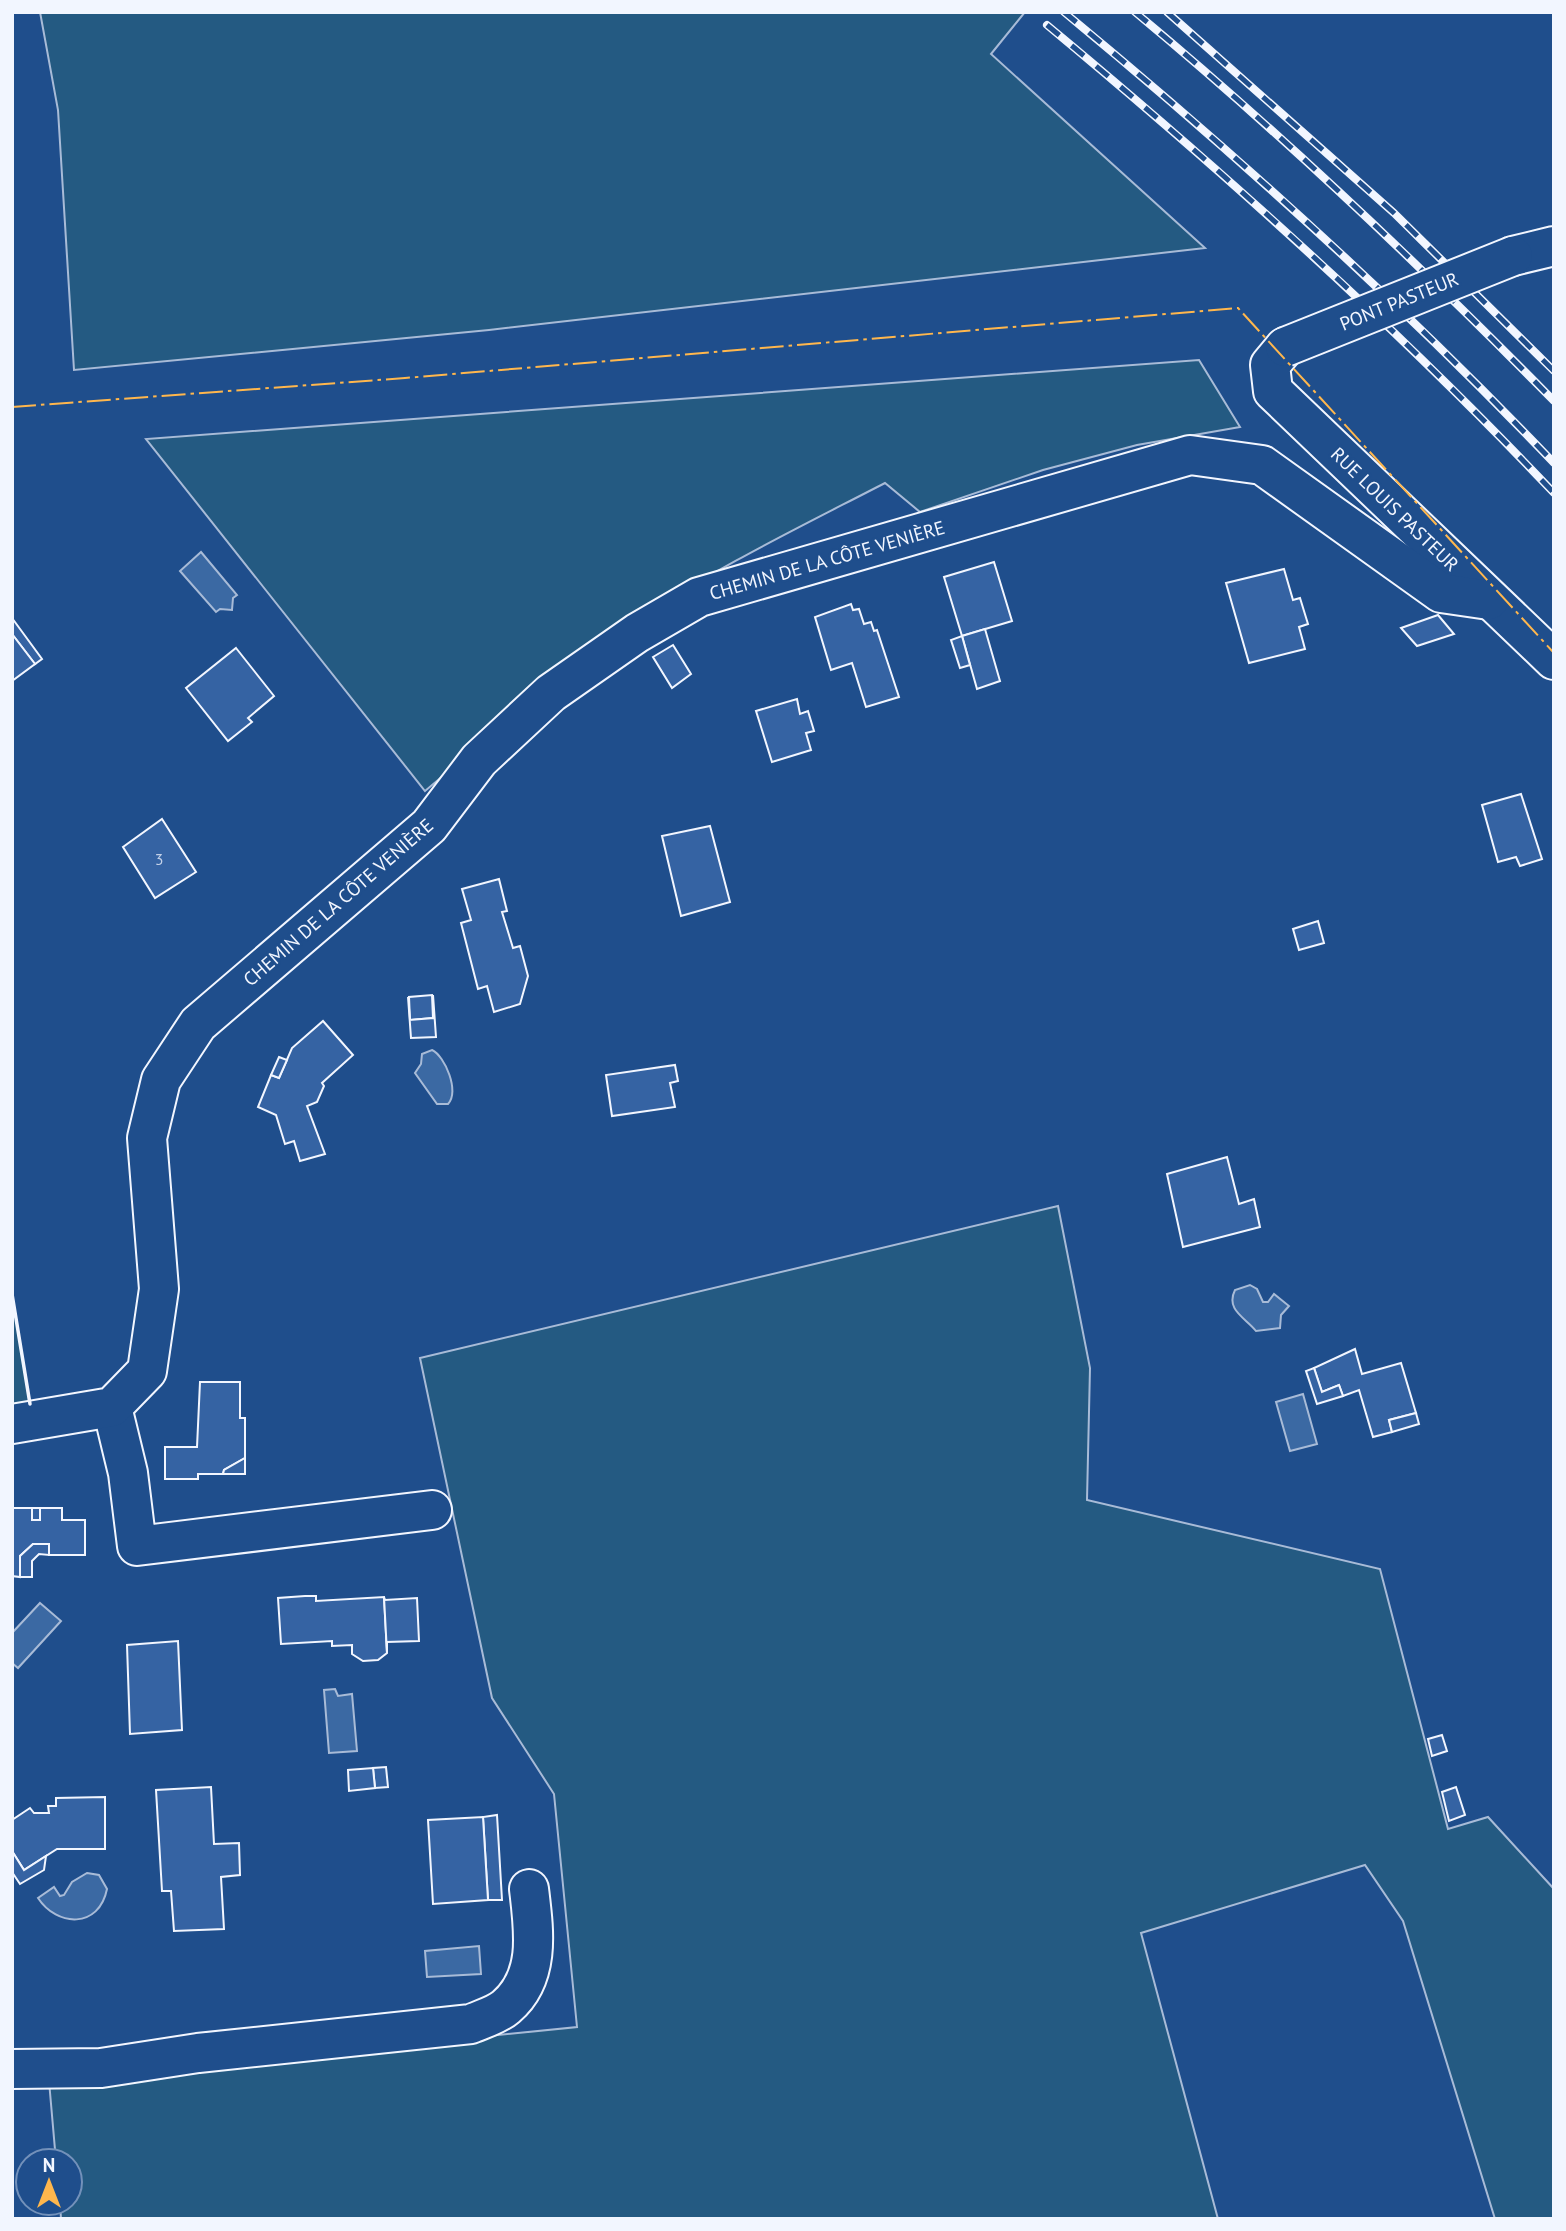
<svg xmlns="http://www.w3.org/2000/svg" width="1566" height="2231" font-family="'PT Sans',sans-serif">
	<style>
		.green { fill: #245a82; stroke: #a8bbd7; stroke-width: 2 }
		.water { fill: #3b69a3; stroke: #a8bbd7; stroke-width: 2 }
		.building { fill: #3563a3; stroke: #f2f6ff; stroke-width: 2 }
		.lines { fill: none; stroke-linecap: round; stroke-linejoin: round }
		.minor-casing { stroke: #f2f6ff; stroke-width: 42 }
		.minor { stroke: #1f4e8c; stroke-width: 38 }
		.rail-casing { stroke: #f2f6ff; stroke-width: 8 }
		.rail { stroke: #1f4e8c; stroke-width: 5; stroke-dasharray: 16; stroke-linecap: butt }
		.minor-bridge-casing { stroke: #f2f6ff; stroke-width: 42; stroke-linecap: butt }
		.minor-bridge { stroke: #1f4e8c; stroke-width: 38 }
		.wall { stroke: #f2f6ff; stroke-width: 3.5 }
		.power { stroke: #ffb74d; stroke-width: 2; stroke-dasharray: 24 5 3.5 5; stroke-linecap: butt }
		.labels { text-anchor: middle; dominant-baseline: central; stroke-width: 5; stroke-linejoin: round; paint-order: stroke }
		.number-label { font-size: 16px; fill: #c3d1e8 }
		.street-label { font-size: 19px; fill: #f2f6ff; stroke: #1f4e8c }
	</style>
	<rect width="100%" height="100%" fill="#1f4e8c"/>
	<g class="green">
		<path d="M40,12H1025L991,54L1205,248L489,330L74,370L58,110Z"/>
		<path d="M1199,360L1240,427L1137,445L1043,470L920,512L885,483C800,527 712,569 633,624C560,675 493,734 425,791L146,439Z"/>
		<path d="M1058,1206L1090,1368L1087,1500L1380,1569L1448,1829L1488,1817L1554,1889V2219H1495L1403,1921L1365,1865L1141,1933L1218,2219H61L60,2203H70V2161H56L49,2081L577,2027L554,1794L492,1698L420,1358Z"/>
		<path d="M12,1294L30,1404L12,1408Z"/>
	</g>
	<g class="water">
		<path d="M201,552L237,595L233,598L232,610L220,609L216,612L180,571Z"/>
		<path d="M432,1050C445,1056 460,1092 448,1104H437L415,1073L421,1064L422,1054Z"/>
		<path d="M1250,1285L1257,1289L1263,1302H1268L1274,1294L1289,1306L1281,1315L1280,1328L1256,1331C1246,1318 1225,1310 1235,1290Z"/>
		<path d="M1303,1394L1317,1444L1290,1451L1276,1402Z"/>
		<path d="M40,1603L61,1621L18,1668L12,1663V1633Z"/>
		<path d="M335,1689L338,1696L352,1694L357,1751L329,1753L324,1690Z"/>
		<path d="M87,1873L99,1875L107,1889C99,1929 57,1927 38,1898L54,1887L60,1896L64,1895L72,1882Z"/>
		<path d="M479,1946L481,1974L427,1977L425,1951Z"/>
	</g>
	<g class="building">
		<path d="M994,562L1012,621L962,636L944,577Z"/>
		<path d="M1284,569L1293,600L1300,598L1308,624L1299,627L1305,649L1249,663L1226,583Z"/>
		<path d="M851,604L853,610L859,609L864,624L871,622L874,631L877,630L899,697L866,707L852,663L831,670L815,617Z"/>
		<path d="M1438,615L1454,634L1417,646L1401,628Z"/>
		<path d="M12,618L42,659L35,664L12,634Z"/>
		<path d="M985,629L1000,681L977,689L962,636Z"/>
		<path d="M12,634L35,664L12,681Z"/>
		<path d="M962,636L970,665L960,668L951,640Z"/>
		<path d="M673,645L691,674L672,688L653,657Z"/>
		<path d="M236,648L274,696L248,718L252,722L228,741L186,688Z"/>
		<path d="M797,699L800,714L808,711L814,731L806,733L811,750L772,762L756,711Z"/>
		<path d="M1521,794L1542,859L1520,866L1516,857L1498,862L1482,805Z"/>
		<path d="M162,819L196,872L155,898L123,847Z"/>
		<path d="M710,826L730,902L681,916L662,836Z"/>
		<path d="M499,879L507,911L502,912L513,948L520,946L528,976L520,1004L494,1012L487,986L478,989L461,923L471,920L462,889Z"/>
		<path d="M1318,921L1324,943L1299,950L1293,929Z"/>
		<path d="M432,995L433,1018L410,1020L409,997Z"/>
		<path d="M433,995L436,1037L411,1038L408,997L410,1020L433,1018Z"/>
		<path d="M323,1021L353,1055L322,1083L324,1086L317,1102L307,1106L325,1154L300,1161L294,1141L285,1144L276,1115L258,1107L271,1075L279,1078L292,1048Z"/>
		<path d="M279,1057L287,1060L279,1078L271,1075Z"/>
		<path d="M675,1065L678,1081L670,1083L675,1107L612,1116L606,1075Z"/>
		<path d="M1227,1157L1239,1204L1254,1199L1260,1227L1183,1247L1167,1174Z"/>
		<path d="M1355,1349L1362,1374L1401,1363L1416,1413L1389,1420L1392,1432L1373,1437L1359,1390L1343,1396L1339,1385L1322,1392L1314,1368Z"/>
		<path d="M1314,1368L1322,1392L1339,1385L1343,1396L1317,1404L1306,1371Z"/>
		<path d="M200,1382H240V1418H245V1458L224,1470L223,1474H198V1479H165V1447H197Z"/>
		<path d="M1416,1413L1419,1424L1392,1432L1389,1420Z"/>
		<path d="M245,1458V1474H223L224,1470Z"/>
		<path d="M12,1508H32V1520H40V1508H62V1520H85V1555H49V1544H33L20,1556V1577L12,1576Z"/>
		<rect x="32" y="1508" width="8" height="12"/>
		<path d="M33,1544H49V1555L39,1554L32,1561V1577H20V1556Z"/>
		<path d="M305,1596H316V1601L384,1597L387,1653L378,1660L363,1661L352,1654V1645L332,1646V1641L281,1644L278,1598Z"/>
		<path d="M384,1597L385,1600L417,1598L419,1641L387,1642V1653Z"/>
		<path d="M178,1641L182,1730L130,1734L127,1645Z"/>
		<path d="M1442,1735L1447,1751L1432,1756L1428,1739Z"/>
		<path d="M386,1767L388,1787L375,1788L373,1768Z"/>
		<path d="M373,1768L375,1788L349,1791L348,1770Z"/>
		<path d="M211,1787L214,1844L239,1843L240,1875L221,1877L224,1929L174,1931L171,1891H162L156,1790Z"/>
		<path d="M1456,1787L1465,1815L1449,1821L1442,1792Z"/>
		<path d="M105,1797V1849H57L24,1870L12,1851V1820L30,1808L34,1813H49L48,1806H56V1798Z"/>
		<path d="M497,1815L502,1900H488L483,1817Z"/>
		<path d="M483,1817L488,1900L433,1904L428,1820Z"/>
		<path d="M12,1851L24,1870L46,1856L44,1870L20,1884L12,1872Z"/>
	</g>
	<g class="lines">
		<g class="minor-casing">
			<g id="minor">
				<path d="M1513,256L1554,246"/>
				<path d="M1285,347L1270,365L1273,391L1554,660"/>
				<path d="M112,1407L128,1473L137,1546L432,1510"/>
				<path d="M12,1424L112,1407L147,1371L159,1289L147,1138L161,1080L198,1024L429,826L479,760L551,693L637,633L699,597L1190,455L1262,465L1441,593L1489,600"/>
				<path d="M12,2069L101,2068L198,2053L471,2024C482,2019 497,2015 506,2007C541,1977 534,1931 529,1889"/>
			</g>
		</g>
		<use href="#minor" class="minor"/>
		<g class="rail-casing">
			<g id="rail">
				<path d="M1064,12C1236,154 1400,302 1554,463"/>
				<path d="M1135,12C1282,134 1420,265 1554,401"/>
				<path d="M1167,12L1394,213L1554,371"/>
				<path d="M1047,25C1224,172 1395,325 1554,493"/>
			</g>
		</g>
		<use href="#rail" class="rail"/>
		<g class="minor-bridge-casing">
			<path id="minor-bridge" d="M1285,347L1513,256"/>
		</g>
		<use href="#minor-bridge" class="minor-bridge"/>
		<path class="wall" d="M12,1294L30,1404"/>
		<path class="power" d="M12,407L405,378L1238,308L1554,653"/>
	</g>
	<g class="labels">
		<g class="number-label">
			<text x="159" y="859">3</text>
		</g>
		<g class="street-label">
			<text transform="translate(1399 301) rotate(-22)">PONT PASTEUR</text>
			<text transform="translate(1395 509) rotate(44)">RUE LOUIS PASTEUR</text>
			<text transform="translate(827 560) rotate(-16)">CHEMIN DE LA CÔTE VENIÈRE</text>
			<text transform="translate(338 902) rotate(-41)">CHEMIN DE LA CÔTE VENIÈRE</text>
		</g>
	</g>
	<rect width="1566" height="2231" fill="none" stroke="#f2f6ff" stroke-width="28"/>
	<g transform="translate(49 2182)"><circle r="33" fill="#1f4e8c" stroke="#7391ba" stroke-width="2"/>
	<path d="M0-5L12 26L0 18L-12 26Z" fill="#ffb74d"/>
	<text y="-10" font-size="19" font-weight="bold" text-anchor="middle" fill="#f2f6ff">N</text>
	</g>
</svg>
